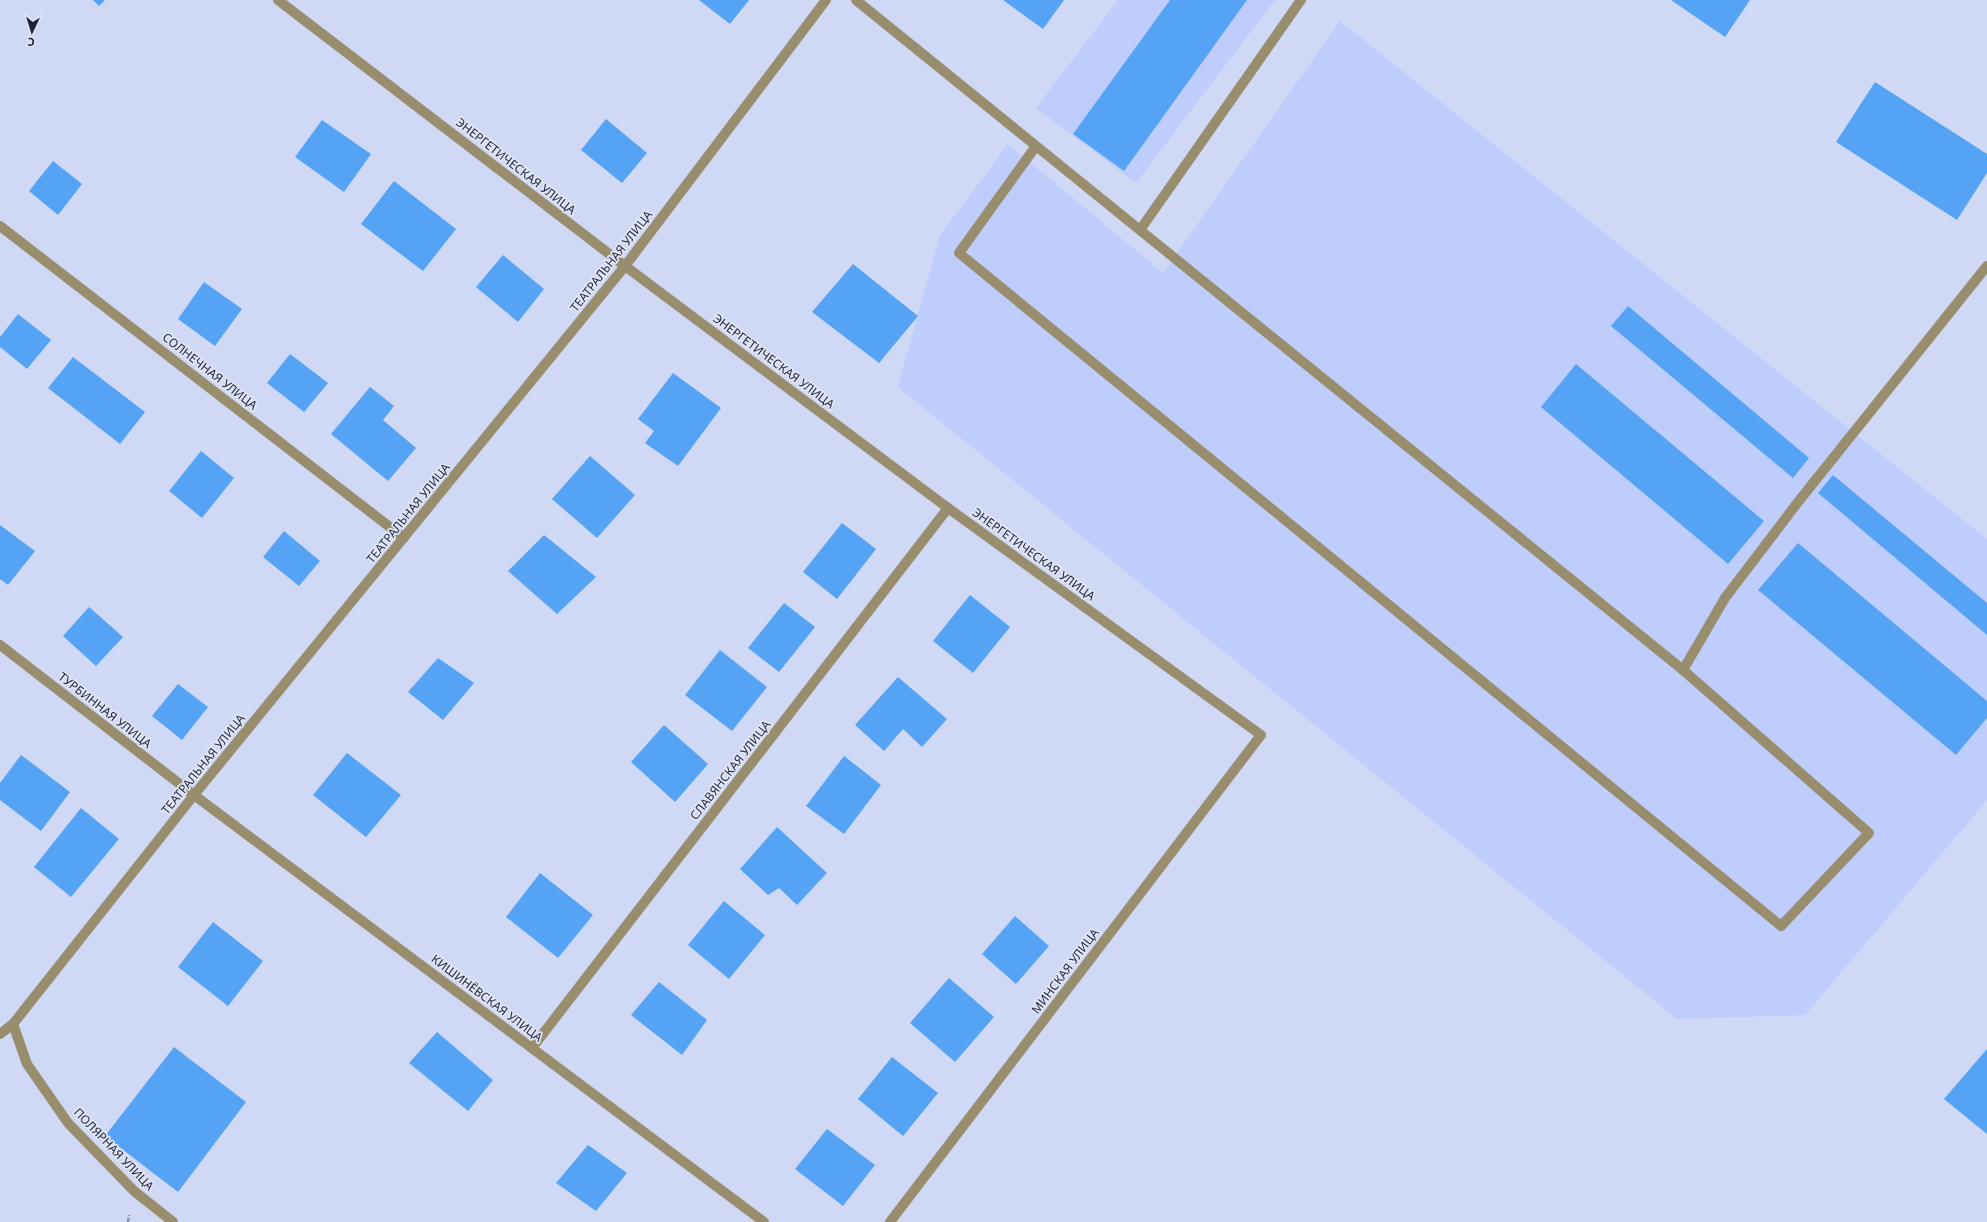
<svg xmlns="http://www.w3.org/2000/svg" width="1987" height="1222" font-family="'Noto Sans',sans-serif">
	<style>
		.built { fill: #bfcdfc }
		.building { fill: #55a3f4 }
		.lines { fill: none; stroke-linecap: round; stroke-linejoin: round }
		.path { stroke: #878fab; stroke-width: 2.5; stroke-dasharray: 4 2; stroke-linecap: butt }
		.minor { stroke: #988e6e; stroke-width: 10 }
		.labels { text-anchor: middle; dominant-baseline: central; stroke-width: 3.5; stroke-linejoin: round; paint-order: stroke }
		.street-label { font-size: 12px; fill: #1c233e; stroke: #e1e5f4 }
	</style>
	<rect width="100%" height="100%" fill="#cfd8f5"/>
	<g class="built">
		<path d="M1118,0H1275L1136,183L1036,108Z"/>
		<path d="M1340,21L1987,539V800L1805,1015L1677,1019L898,387L940,235L1008,144L1163,273Z"/>
	</g>
	<g class="building">
		<path d="M93,0H105L99,6Z"/>
		<path d="M699,0H749L730,24Z"/>
		<path d="M1003,0H1064L1043,29Z"/>
		<path d="M1170,0H1247L1124,171L1073,134Z"/>
		<path d="M1671,0H1750L1725,37Z"/>
		<path d="M1875,82L1987,154V173L1957,220L1836,142Z"/>
		<path d="M606,119L647,153L622,183L581,150Z"/>
		<path d="M322,120L371,154L344,192L295,157Z"/>
		<path d="M53,161L82,184L58,215L29,191Z"/>
		<path d="M394,181L456,229L423,271L361,224Z"/>
		<path d="M503,255L544,289L518,322L476,287Z"/>
		<path d="M853,264L918,316L879,363L812,312Z"/>
		<path d="M204,282L242,309L215,346L178,319Z"/>
		<path d="M1628,306L1809,458L1793,478L1611,326Z"/>
		<path d="M18,314L51,340L27,369L0,347V337Z"/>
		<path d="M290,354L328,383L304,412L267,383Z"/>
		<path d="M73,357L145,412L120,444L48,388Z"/>
		<path d="M1576,364L1764,521L1728,564L1541,407Z"/>
		<path d="M673,373L721,408L678,466L645,443L654,431L638,419Z"/>
		<path d="M370,387L394,406L383,420L416,448L388,481L331,434Z"/>
		<path d="M201,451L234,478L202,518L169,491Z"/>
		<path d="M590,456L635,495L597,538L552,499Z"/>
		<path d="M1833,475L1987,603V635L1818,493Z"/>
		<path d="M842,523L876,549L837,599L803,572Z"/>
		<path d="M0,525L35,551L8,585L0,579Z"/>
		<path d="M284,531L320,561L299,586L263,557Z"/>
		<path d="M544,535L596,577L557,614L508,571Z"/>
		<path d="M1798,543L1987,701V718L1956,755L1758,590Z"/>
		<path d="M970,595L1010,627L973,673L933,641Z"/>
		<path d="M784,603L815,627L779,672L748,648Z"/>
		<path d="M89,607L123,637L96,666L63,636Z"/>
		<path d="M720,650L767,687L732,731L685,695Z"/>
		<path d="M438,658L474,683L443,720L408,692Z"/>
		<path d="M898,677L947,719L922,747L903,729L884,751L855,725Z"/>
		<path d="M178,684L208,707L182,740L152,716Z"/>
		<path d="M664,725L708,764L675,802L631,762Z"/>
		<path d="M347,753L401,795L366,837L313,795Z"/>
		<path d="M21,755L70,792L41,831L0,800V783Z"/>
		<path d="M844,756L881,785L844,834L806,806Z"/>
		<path d="M81,808L119,839L71,897L34,867Z"/>
		<path d="M777,827L827,873L797,905L779,888L768,895L740,869Z"/>
		<path d="M540,873L593,915L558,958L506,917Z"/>
		<path d="M724,901L765,935L729,979L688,945Z"/>
		<path d="M1015,916L1049,946L1016,984L982,954Z"/>
		<path d="M213,922L263,961L228,1006L178,967Z"/>
		<path d="M949,978L994,1017L955,1062L910,1023Z"/>
		<path d="M659,982L707,1020L682,1055L631,1015Z"/>
		<path d="M437,1032L493,1080L468,1111L409,1063Z"/>
		<path d="M174,1047L246,1102L178,1192L105,1136Z"/>
		<path d="M1987,1049V1134L1944,1099Z"/>
		<path d="M892,1057L938,1093L903,1136L858,1099Z"/>
		<path d="M827,1129L875,1165L843,1206L795,1169Z"/>
		<path d="M588,1145L627,1173L596,1211L556,1183Z"/>
	</g>
	<g class="lines">
		<path class="path" d="M128,1222L129,1215"/>
		<g class="minor">
			<path d="M278,0L625,266L948,508L1261,735L890,1222"/>
			<path d="M856,0L1683,670L1869,833L1781,926L959,253L1036,146"/>
			<path d="M0,226L404,538"/>
			<path d="M1140,230L1301,0"/>
			<path d="M0,645L194,795L764,1222"/>
			<path d="M1683,670L1725,598L1798,502L1987,266"/>
			<path d="M13,1024L27,1064L68,1123L134,1191L173,1222"/>
			<path d="M0,1034L13,1024L194,795L625,266L826,0"/>
			<path d="M532,1048L948,508"/>
		</g>
	</g>
	<g class="labels">
		<g class="street-label">
			<text transform="translate(516 166) rotate(38)">ЭНЕРГЕТИЧЕСКАЯ УЛИЦА</text>
			<text transform="translate(611 261) rotate(-52)">ТЕАТРАЛЬНАЯ УЛИЦА</text>
			<text transform="translate(774 361) rotate(37)">ЭНЕРГЕТИЧЕСКАЯ УЛИЦА</text>
			<text transform="translate(210 371) rotate(38)">СОЛНЕЧНАЯ УЛИЦА</text>
			<text transform="translate(408 513) rotate(-51)">ТЕАТРАЛЬНАЯ УЛИЦА</text>
			<text transform="translate(1034 554) rotate(36)">ЭНЕРГЕТИЧЕСКАЯ УЛИЦА</text>
			<text transform="translate(105 710) rotate(38)">ТУРБИННАЯ УЛИЦА</text>
			<text transform="translate(203 764) rotate(-51)">ТЕАТРАЛЬНАЯ УЛИЦА</text>
			<text transform="translate(730 770) rotate(-52)">СЛАВЯНСКАЯ УЛИЦА</text>
			<text transform="translate(1065 971) rotate(-53)">МИНСКАЯ УЛИЦА</text>
			<text transform="translate(487 998) rotate(37)">КИШИНЁВСКАЯ УЛИЦА</text>
			<text transform="translate(114 1149) rotate(46)">ПОЛЯРНАЯ УЛИЦА</text>
		</g>
	</g>
	<g transform="translate(32 32) rotate(184)" stroke="#e1e5f4" stroke-width="3" paint-order="stroke">
	<path d="M0-3L7 15L0 10L-7 15Z" fill="#1c233e"/>
	<text y="-6" font-size="11" font-weight="bold" text-anchor="middle" fill="#1c233e">С</text>
	</g>
</svg>
